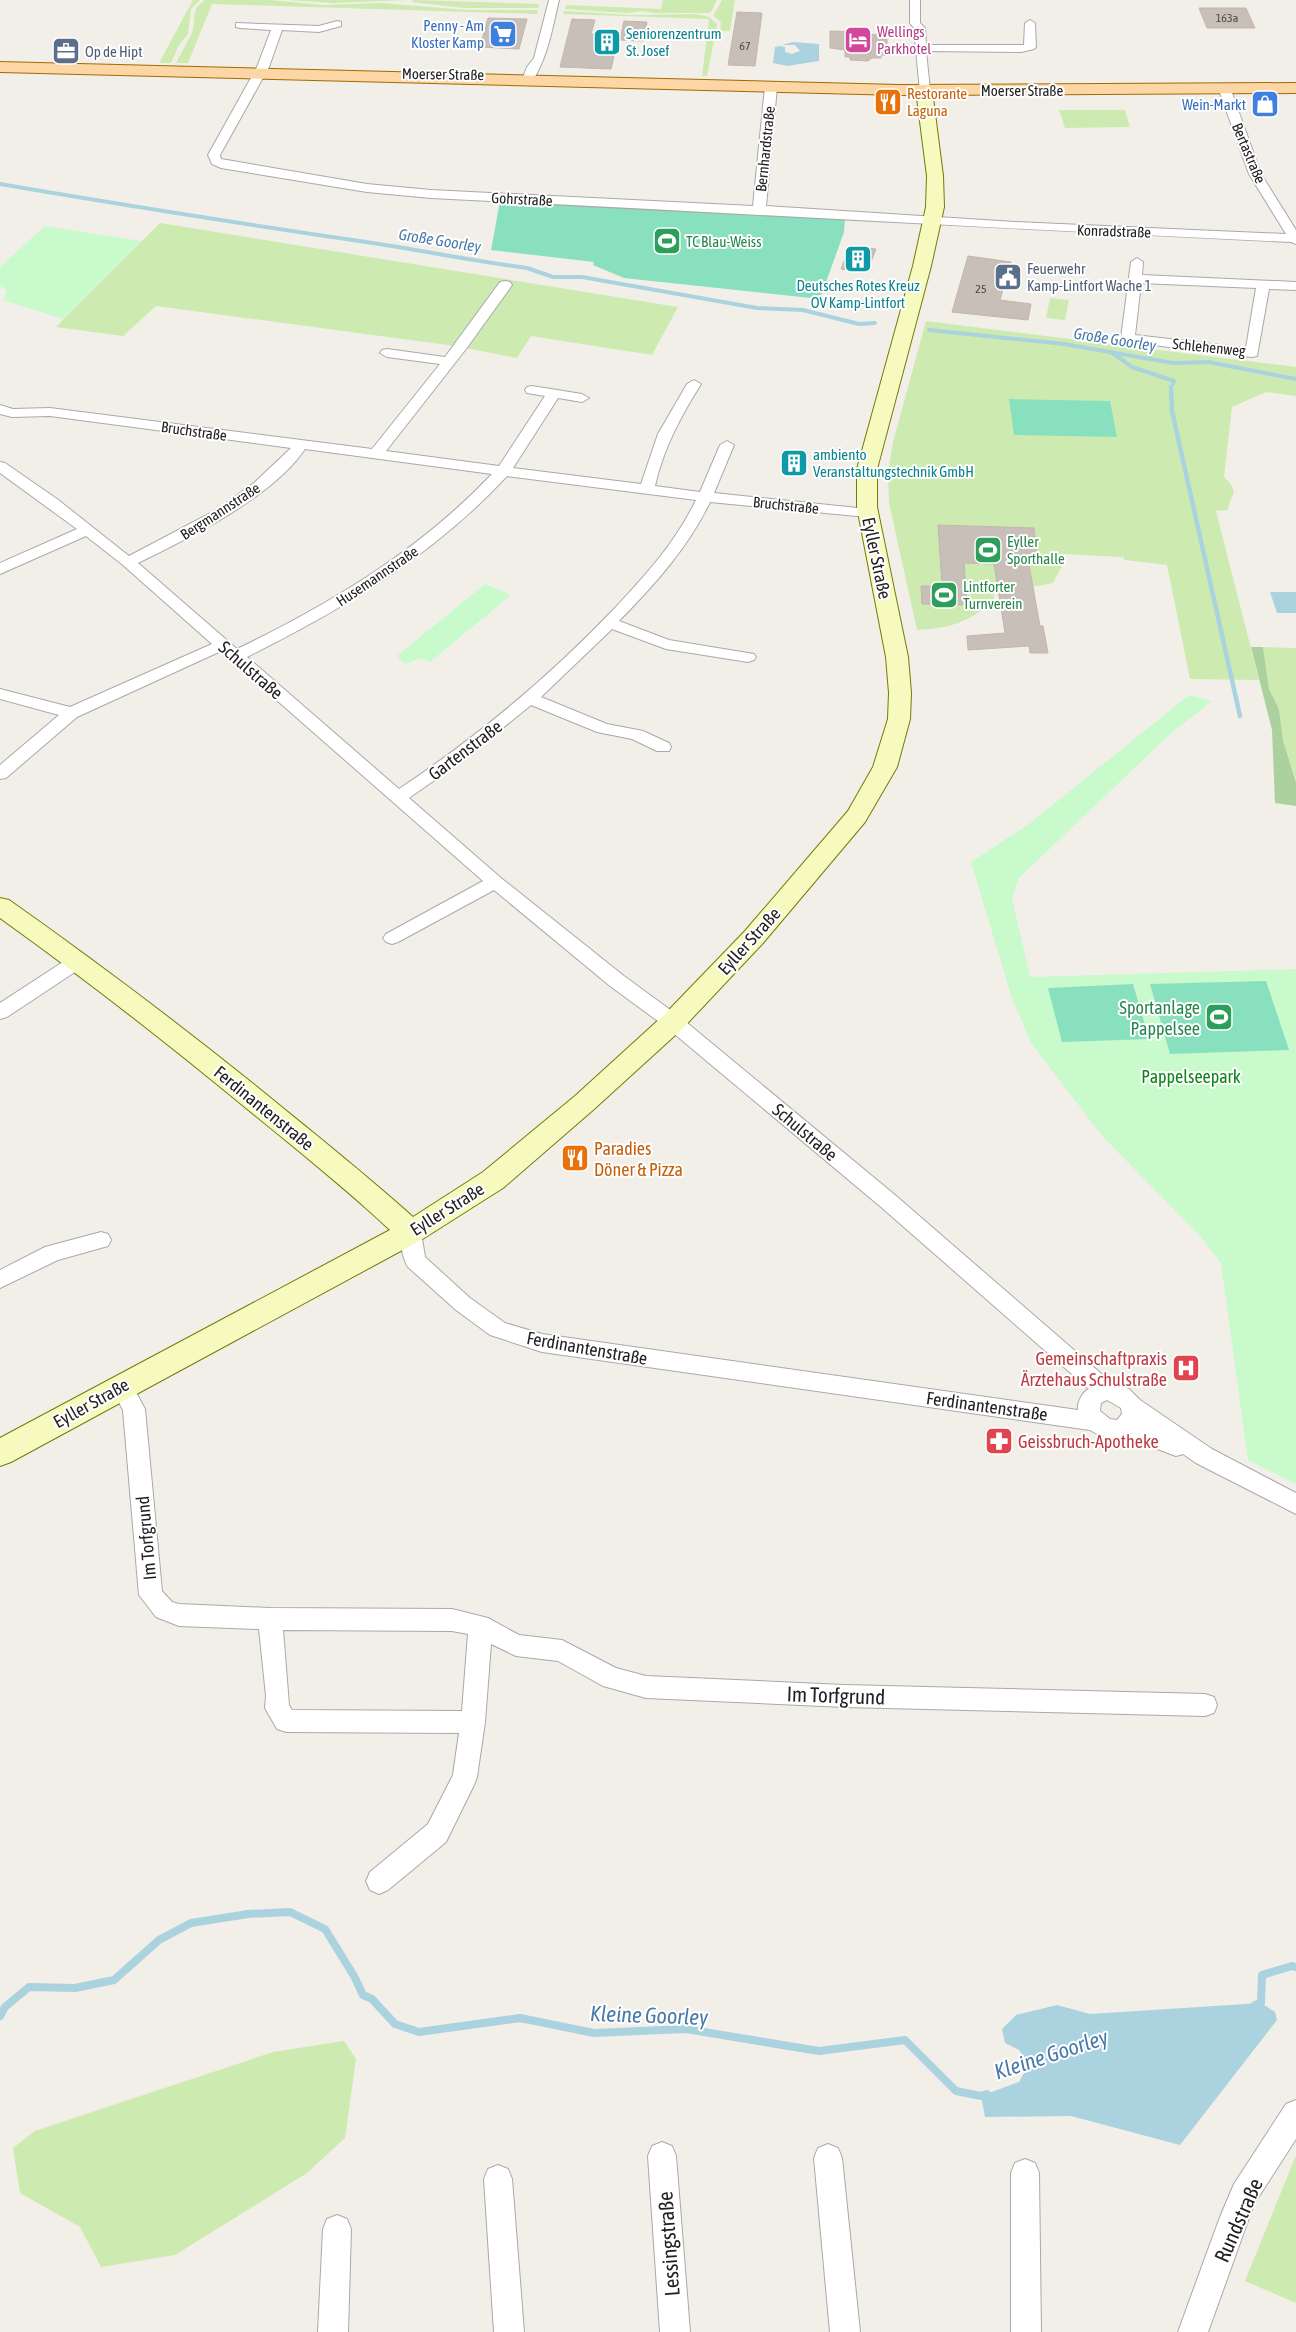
<svg xmlns="http://www.w3.org/2000/svg" width="1296" height="2332" font-family="'Asap Condensed',sans-serif">
	<style>
		.grass { fill: #cdebb0 }
		.forest { fill: #add19e }
		.park { fill: #c8facc }
		.pitch { fill: #88e0be }
		.water { fill: #aad3df }
		.lines { fill: none; stroke-linecap: round; stroke-linejoin: round }
		.stream-far2 { stroke: #aad3df; stroke-width: 4 }
		.stream-far1 { stroke: #aad3df; stroke-width: 4.5 }
		.stream { stroke: #aad3df; stroke-width: 8 }
		.building { fill: #c7bfb8; stroke: #c4b6ab }
		.street-casing { stroke: #a9a9a9; stroke-width: 2 }
		.secondary-casing { stroke: #707d05; stroke-width: 2 }
		.primary-casing { stroke: #a06b00; stroke-width: 2 }
		.street { fill: #fff; fill-rule: evenodd }
		.secondary { fill: #f7fabf; fill-rule: evenodd }
		.primary { fill: #fcd6a4; fill-rule: evenodd }
		.labels { text-anchor: middle; dominant-baseline: central; stroke-width: 4; stroke-linejoin: round; paint-order: stroke }
		.far-number-label { font-size: 12px; fill: #4b4948 }
		.far-shop-label { font-size: 15px; fill: #366cbe; stroke: #fff; text-anchor: end }
		.far-hotel-label { font-size: 15px; fill: #b23c85; stroke: #fff; text-anchor: start }
		.far-culture-label { font-size: 15px; fill: #0d838f; stroke: #fff; text-anchor: start }
		.far-service-label { font-size: 15px; fill: #4e5e75; stroke: #fff; text-anchor: start }
		.far-street-label { font-size: 15px; fill: #222; stroke: #fff }
		.far-food-label { font-size: 15px; fill: #c56008; stroke: #fff; text-anchor: start }
		.far-leisure-label { font-size: 15px; fill: #27864d; stroke: #fff; text-anchor: start }
		.far-water-label { font-size: 16px; font-style: italic; fill: #4a7aab; stroke: #fff }
		.street-label { font-size: 18px; fill: #222; stroke: #fff }
		.leisure-label { font-size: 18px; fill: #27864d; stroke: #fff; text-anchor: end }
		.park-label { font-size: 18px; fill: #0c8416; stroke: #fff }
		.food-label { font-size: 18px; fill: #c56008; stroke: #fff; text-anchor: start }
		.health-label { font-size: 18px; fill: #be3a42; stroke: #fff; text-anchor: end }
		.near-street-label { font-size: 21px; fill: #222; stroke: #fff }
		.near-water-label { font-size: 22px; font-style: italic; fill: #4a7aab; stroke: #fff }
	</style>
	<rect width="100%" height="100%" fill="#f2efe9"/>
	<g class="grass">
		<path d="M193,0H200L191,9L188,34L179,45L171,63H159Z"/>
		<path d="M205,0H270L323,5L380,3L467,10H538L537,14L212,4L188,63H176C181,53 186,44 191,35C198,21 188,11 205,0Z"/>
		<path d="M288,0H408L333,3Z"/>
		<path d="M413,0L539,4L538,8H465L412,2Z"/>
		<path d="M663,0H717L711,12L708,13H655L643,11L627,13L565,9L566,5L661,9Z"/>
		<path d="M722,0H735L730,31H720L721,22L713,16Z"/>
		<path d="M564,11L632,15L695,14L709,17L717,24L707,76H702L709,19L563,14Z"/>
		<path d="M1059,110H1125L1130,127L1065,128Z"/>
		<path d="M160,223L678,307L652,355L531,336L517,358L455,346L156,306L123,336L56,327Z"/>
		<path d="M1050,298L1069,300L1065,320L1046,318Z"/>
		<path d="M926,321L1296,367V396L1266,392L1232,407L1224,477C1241,494 1231,491 1228,510L1216,511L1259,680L1190,679L1167,565L1125,560L1123,557L1063,554L1064,562L1053,583L1037,586H994V600C969,623 949,628 917,630L889,503L888,472L893,442Z"/>
		<path d="M1263,647L1296,648V780L1283,740L1279,709L1269,689Z"/>
		<path d="M344,2041L356,2059L345,2138L307,2173L175,2255L101,2267L80,2227L20,2193L13,2148L35,2131L273,2052Z"/>
		<path d="M1296,2155V2303L1245,2281Z"/>
	</g>
	<path class="forest" d="M1251,647H1263L1269,689L1279,709L1283,740L1296,782V806L1275,803L1272,730Z"/>
	<g class="park">
		<path d="M45,226L141,241L63,319L3,300L7,290L0,286V267Z"/>
		<path d="M485,584L511,595L430,662L421,658L405,664L397,656Z"/>
		<path d="M1189,695L1212,701L1169,735L1019,878L1012,899L1030,977L1296,969V1484L1248,1460L1221,1263L1201,1237L1103,1137L1031,1043L1011,995L971,862L1029,824Z"/>
	</g>
	<g class="pitch">
		<path d="M500,201L845,219L844,232L820,299L624,278L593,265L594,262L491,250Z"/>
		<path d="M1009,399L1110,401L1117,437L1014,435Z"/>
		<path d="M1266,981L1289,1050L1170,1054L1150,984Z"/>
		<path d="M1133,984L1149,1039L1062,1042L1048,988Z"/>
	</g>
	<g class="water">
		<path d="M793,42L819,44V61L787,66L773,63L775,47L780,46L785,47V52L792,54L800,51L795,45H782Z"/>
		<path d="M1270,592H1296V613H1277Z"/>
		<path d="M1261,2003L1275,2012L1277,2020L1180,2145L1071,2116L985,2117L981,2096L1019,2082L1029,2064L1019,2050L1005,2043L1002,2029L1016,2015L1057,2005L1090,2014Z"/>
	</g>
	<g class="lines">
		<g class="stream-far2">
			<path d="M0,184C122,205 244,224 366,242C420,250 473,261 527,268L553,277H582L757,308L803,310L859,324L875,323"/>
			<path d="M929,330L1064,344L1173,363L1208,362L1296,379"/>
			<path d="M1111,352L1132,367L1174,381L1173,384"/>
		</g>
		<path class="stream-far1" d="M1171,387L1172,411L1240,716"/>
		<g class="stream">
			<path d="M1255,2005L1261,2003L1262,1975L1292,1966L1296,1967"/>
			<path d="M0,2016L5,2007L29,1987L75,1988L114,1980L159,1940L191,1923L248,1914L290,1912L325,1929L354,1976L363,1995L372,1999L395,2024L419,2032L520,2018L594,2033L686,2029L819,2051L905,2040L956,2091L981,2096L987,2094"/>
		</g>
	</g>
	<g class="building">
		<path d="M1199,8H1246L1255,28H1207Z"/>
		<path d="M737,12L762,13L755,66L728,65Z"/>
		<path d="M488,18L527,19L519,49L480,47Z"/>
		<path d="M572,19L595,20L591,34L619,35L611,69L560,67Z"/>
		<path d="M624,21L647,22L643,41L620,40Z"/>
		<path d="M830,31L869,32V34L881,35V39H887V55H881V58H872L868,61L850,60V57H845V50L830,48Z"/>
		<path d="M850,246L876,249L867,272L841,269Z"/>
		<path d="M968,256L1011,262L1000,300L1031,304L1028,320L952,312Z"/>
		<path d="M938,525L1034,528L1038,565H1029L1040,626H1043L1048,653H1030L1029,646L968,650L967,636L1005,633L994,564L964,563L967,605L922,604L921,586H942Z"/>
	</g>
	<g class="lines">
		<g class="street-casing">
			<g id="street">
				<path d="M549,0H559C552,30 548,56 532,82H524L522,80L527,67L534,58Z"/>
				<path d="M910,0H920V23L925,28L926,45H1024L1025,23L1030,20L1035,23L1036,47L1034,49L1021,52L926,51L930,90L928,92H920L914,28L910,23Z"/>
				<path d="M337,21L341,22V26L319,32L282,30L269,67L220,155L221,159L367,184L431,190L753,206L765,87L771,84L777,87L766,206L1015,222L1286,234L1249,174L1219,90L1225,87L1231,90L1261,174L1296,230V244L1291,242C1004,229 718,212 431,198L367,192L221,168L212,164L208,155L257,67L271,30L240,28L236,27V23L319,26Z"/>
				<path d="M1137,258L1143,262L1142,275L1296,282V290L1269,289L1257,356L1252,357L1128,342L1121,338L1131,262ZM1141,283L1256,288L1246,348L1135,335Z"/>
				<path d="M505,281L510,282L512,285L510,288L466,349L386,451L499,466L545,396L527,393L525,390L527,387L532,386L582,394L589,398L582,402L558,398L513,468L641,484L658,434L687,384L694,380L701,384C681,416 663,449 655,486L700,492L720,445L727,441L734,445L714,493L867,509L874,513L867,517L710,502C688,548 654,585 619,621L669,640L754,654L756,657L754,660L748,662L666,649L612,629L541,697L607,724L643,731L669,743L671,747L669,751H657L632,739L597,732L531,705L466,758L409,798L501,878L624,976L680,1017L895,1195L1112,1383L1129,1389L1140,1400L1212,1449L1296,1493V1514L1196,1463L1183,1454L1176,1456L1123,1436C1111,1441 1100,1436 1090,1430L542,1352L490,1335L456,1310L408,1267C402,1257 398,1237 404,1226L411,1224L418,1226L421,1232L425,1257L470,1298L505,1323L542,1334L1078,1410C1077,1403 1082,1392 1089,1389L881,1207L666,1027L610,986L494,890L398,942L392,944L386,942L383,938L386,934L483,881L232,661L228,660L221,651L77,717L6,778L0,779V765L59,715L0,699V689L70,707L212,644L123,565L86,536L0,574V563L77,529L0,473V462L5,463L57,499L129,556L220,508L255,482L291,448L50,416L12,417L0,414V405L13,409L50,408L372,449L440,364L387,357L380,353L382,350L387,349L445,357L500,282ZM305,449L492,474C420,550 332,603 237,649L138,563C189,538 273,497 305,449ZM507,476L696,500C676,542 645,576 614,609C549,677 477,737 399,789L247,657C343,609 433,556 507,476ZM1107,1400L1121,1408L1122,1414L1117,1420L1110,1419L1100,1411L1101,1403Z"/>
				<path d="M78,955L84,956L87,961L84,966L7,1017L0,1019V1003L72,956Z"/>
				<path d="M101,1232L108,1234L111,1240L108,1246L58,1260L0,1288V1270L45,1247Z"/>
				<path d="M122,1378L130,1381L145,1409L162,1591L172,1602L179,1604L270,1608L452,1609L488,1618L519,1635L562,1640L616,1668L646,1676L844,1685L1205,1694L1214,1697L1217,1705L1214,1713L1205,1716L844,1707L646,1698L603,1686L558,1661L516,1656L491,1644L485,1722L477,1777L474,1785L446,1842L388,1890L379,1894L370,1890L366,1881L370,1872L428,1824L453,1775L459,1733L286,1732L277,1729L265,1708L266,1696L259,1629L179,1626L156,1617L139,1595L123,1410L111,1387L114,1381ZM283,1630L452,1631L468,1634L462,1711L292,1710L289,1705Z"/>
				<path d="M1296,2100V2139L1254,2204L1208,2332H1178L1220,2217L1234,2184L1286,2104Z"/>
				<path d="M662,2142L672,2146L676,2156L690,2332H660L648,2156L652,2146Z"/>
				<path d="M828,2144L838,2148L842,2158L860,2332H830L814,2158L818,2148Z"/>
				<path d="M1025,2159L1035,2163L1039,2173L1041,2332H1011V2173L1015,2163Z"/>
				<path d="M498,2165L508,2169L512,2179L524,2332H494L484,2179L488,2169Z"/>
				<path d="M337,2215L347,2219L351,2229L348,2332H318L323,2229L327,2219Z"/>
			</g>
		</g>
		<g class="secondary-casing">
			<path id="secondary" d="M924,85L930,87L932,90L943,176L944,207L931,266L877,469V507L908,657L911,693L910,719L897,767L865,822L763,943L682,1029L593,1110L503,1188L421,1240L11,1462L0,1466V1438L390,1230C344,1187 295,1148 246,1108C166,1042 84,978 0,918V898L9,900C97,962 183,1027 267,1095C316,1135 365,1174 413,1217L483,1172L575,1096L664,1015L745,931L848,811L873,767L888,719L889,693L886,657L857,507V469L913,266L926,207L927,176L916,90L918,87Z"/>
		</g>
		<g class="primary-casing">
			<path id="primary" d="M0,62L900,85L1296,83V93L900,95L0,72Z"/>
		</g>
		<use href="#street" class="street"/>
		<use href="#secondary" class="secondary"/>
		<use href="#primary" class="primary"/>
	</g>
	<defs>
		<g id="supermarket-square" transform="scale(1.4375)"><rect x="-9" y="-9" width="18" height="18" rx="4" fill="#3f7fe0" stroke="#fff"/><path d="M-6-5.5h2.5l.6 2H6L4.5 2H-2.5L-4.4-4H-6ZM-1.5 3.2a1.3 1.3 0 1 0 .1 0ZM3 3.2a1.3 1.3 0 1 0 .1 0Z" fill="#fff"/></g>
		<g id="hotel-square" transform="scale(1.4375)"><rect x="-9" y="-9" width="18" height="18" rx="4" fill="#d1479c" stroke="#fff"/><path d="M-6-4.5h1.5V1H6V5H4.5V3h-9V5H-6ZM-4 0a1.8 1.8 0 1 1 3.6 0ZM.5 0V-2.5h3Q6-2.5 6 0Z" fill="#fff"/></g>
		<g id="building-square" transform="scale(1.4375)"><rect x="-9" y="-9" width="18" height="18" rx="4" fill="#0f9aa8" stroke="#fff"/><path d="M-4-6H4V6H1V3H-1V6H-4ZM-2.5-4.3h1.7v1.8h-1.7ZM.8-4.3h1.7v1.8H.8ZM-2.5-1h1.7V.8h-1.7ZM.8-1h1.7V.8H.8Z" fill="#fff"/></g>
		<g id="office-square" transform="scale(1.4375)"><rect x="-9" y="-9" width="18" height="18" rx="4" fill="#5c6f8a" stroke="#fff"/><path d="M-6-3h4V-5.5h4V-3h4V5H-6ZM-1-4.5V-3h2v-1.5ZM-6 0V1H6V0Z" fill="#fff"/></g>
		<g id="restaurant-square" transform="scale(1.4375)"><rect x="-9" y="-9" width="18" height="18" rx="4" fill="#e8710a" stroke="#fff"/><path d="M-5-6h1v4h1v-4h1v4h1v-4h1v5L-1.5 .5V6h-2V.5L-5-1ZM5-6V6H3V1.5H1.5Q1.5-4 5-6Z" fill="#fff"/></g>
		<g id="shop-square" transform="scale(1.4375)"><rect x="-9" y="-9" width="18" height="18" rx="4" fill="#3f7fe0" stroke="#fff"/><path d="M-5-2.5h2.3a2.7 3.5 0 0 1 5.4 0H5L5.5 6h-11ZM-1.5-2.5h3a1.5 2.3 0 0 0-3 0Z" fill="#fff"/></g>
		<g id="stadium-square" transform="scale(1.4375)"><rect x="-9" y="-9" width="18" height="18" rx="4" fill="#2e9e5b" stroke="#fff"/><path d="M0-5a6.5 5 0 1 0 0 10a6.5 5 0 1 0 0-10ZM-3.5-1.8h7v3.6h-7Z" fill="#fff"/></g>
		<g id="civic-square" transform="scale(1.4375)"><rect x="-9" y="-9" width="18" height="18" rx="4" fill="#5c6f8a" stroke="#fff"/><path d="M-.6-6.5H3V-4.5H.6V-3L4-1V1h2V6H-6V1h2V-1L-.6-3ZM-1.2 2.5V6h2.4V2.5Z" fill="#fff"/></g>
		<g id="hospital-square" transform="scale(1.4375)"><rect x="-9" y="-9" width="18" height="18" rx="4" fill="#e0444e" stroke="#fff"/><path d="M-5-5h3v3.5h4V-5h3V5h-3V1.5h-4V5h-3Z" fill="#fff"/></g>
		<g id="pharmacy-square" transform="scale(1.4375)"><rect x="-9" y="-9" width="18" height="18" rx="4" fill="#e0444e" stroke="#fff"/><path d="M-2-6h4v4h4v4h-4v4h-4v-4h-4v-4h4Z" fill="#fff"/></g>
	</defs>
	<g fill-rule="evenodd">
		<use href="#supermarket-square" x="503" y="34"/>
		<use href="#hotel-square" x="858" y="40"/>
		<use href="#building-square" x="607" y="42"/>
		<use href="#office-square" x="66" y="51"/>
		<use href="#restaurant-square" x="888" y="102"/>
		<use href="#shop-square" x="1265" y="104"/>
		<use href="#stadium-square" x="667" y="241"/>
		<use href="#building-square" x="858" y="259"/>
		<use href="#civic-square" x="1008" y="277"/>
		<use href="#building-square" x="794" y="463"/>
		<use href="#stadium-square" x="988" y="550"/>
		<use href="#stadium-square" x="944" y="595"/>
		<use href="#stadium-square" x="1219" y="1017"/>
		<use href="#restaurant-square" x="575" y="1158"/>
		<use href="#hospital-square" x="1186" y="1368"/>
		<use href="#pharmacy-square" x="999" y="1441"/>
	</g>
	<g class="labels">
		<g class="far-number-label">
			<text x="1227" y="18">163a</text>
			<text x="745" y="46">67</text>
			<text x="981" y="289">25</text>
		</g>
		<g class="far-shop-label">
			<text x="484" y="25">Penny - Am<tspan x="484" dy="17">Kloster Kamp</tspan></text>
			<text x="1246" y="104">Wein-Markt</text>
		</g>
		<g class="far-hotel-label">
			<text x="877" y="31">Wellings<tspan x="877" dy="17">Parkhotel</tspan></text>
		</g>
		<g class="far-culture-label">
			<text x="626" y="33">Seniorenzentrum<tspan x="626" dy="17">St. Josef</tspan></text>
			<text x="858" y="285" text-anchor="middle">Deutsches Rotes Kreuz<tspan x="858" dy="17">OV Kamp-Lintfort</tspan></text>
			<text x="813" y="454">ambiento<tspan x="813" dy="17">Veranstaltungstechnik GmbH</tspan></text>
		</g>
		<g class="far-service-label">
			<text x="85" y="51">Op de Hipt</text>
			<text x="1027" y="268">Feuerwehr<tspan x="1027" dy="17">Kamp-Lintfort Wache 1</tspan></text>
		</g>
		<g class="far-street-label">
			<text transform="translate(443 74) rotate(1)">Moerser Straße</text>
			<text x="1022" y="90">Moerser Straße</text>
			<text transform="translate(765 149) rotate(-84)">Bernhardstraße</text>
			<text transform="translate(1249 153) rotate(67)">Bertastraße</text>
			<text transform="translate(522 199) rotate(3)">Gohrstraße</text>
			<text transform="translate(1114 231) rotate(2)">Konradstraße</text>
			<text transform="translate(1209 347) rotate(6)">Schlehenweg</text>
			<text transform="translate(194 431) rotate(8)">Bruchstraße</text>
			<text transform="translate(786 505) rotate(6)">Bruchstraße</text>
			<text transform="translate(220 511) rotate(-33)">Bergmannstraße</text>
			<text transform="translate(377 576) rotate(-34)">Husemannstraße</text>
		</g>
		<g class="far-food-label">
			<text x="907" y="93">Restorante<tspan x="907" dy="17">Laguna</tspan></text>
		</g>
		<g class="far-leisure-label">
			<text x="686" y="241">TC Blau-Weiss</text>
			<text x="1007" y="541">Eyller<tspan x="1007" dy="17">Sporthalle</tspan></text>
			<text x="963" y="586">Lintforter<tspan x="963" dy="17">Turnverein</tspan></text>
		</g>
		<g class="far-water-label">
			<text transform="translate(440 240) rotate(9)">Große Goorley</text>
			<text transform="translate(1115 339) rotate(9)">Große Goorley</text>
		</g>
		<g class="street-label">
			<text transform="translate(877 558) rotate(78)">Eyller Straße</text>
			<text transform="translate(251 670) rotate(41)">Schulstraße</text>
			<text transform="translate(465 750) rotate(-37)">Gartenstraße</text>
			<text transform="translate(749 941) rotate(-48)">Eyller Straße</text>
			<text transform="translate(264 1108) rotate(39)">Ferdinantenstraße</text>
			<text transform="translate(805 1132) rotate(40)">Schulstraße</text>
			<text transform="translate(447 1209) rotate(-32)">Eyller Straße</text>
			<text transform="translate(587 1348) rotate(10)">Ferdinantenstraße</text>
			<text transform="translate(91 1403) rotate(-29)">Eyller Straße</text>
			<text transform="translate(987 1406) rotate(8)">Ferdinantenstraße</text>
			<text transform="translate(146 1538) rotate(-95)">Im Torfgrund</text>
		</g>
		<g class="leisure-label">
			<text x="1200" y="1007">Sportanlage<tspan x="1200" dy="21">Pappelsee</tspan></text>
		</g>
		<g class="park-label">
			<text x="1191" y="1076">Pappelseepark</text>
		</g>
		<g class="food-label">
			<text x="594" y="1148">Paradies<tspan x="594" dy="21">Döner &amp; Pizza</tspan></text>
		</g>
		<g class="health-label">
			<text x="1167" y="1358">Gemeinschaftpraxis<tspan x="1167" dy="21">Ärztehaus Schulstraße</tspan></text>
			<text x="1018" y="1441" text-anchor="start">Geissbruch-Apotheke</text>
		</g>
		<g class="near-street-label">
			<text transform="translate(836 1695) rotate(2)">Im Torfgrund</text>
			<text transform="translate(1238 2220) rotate(-66)">Rundstraße</text>
			<text transform="translate(668 2244) rotate(-94)">Lessingstraße</text>
		</g>
		<g class="near-water-label">
			<text transform="translate(649 2015) rotate(2)">Kleine Goorley</text>
			<text transform="translate(1051 2054) rotate(-18)">Kleine Goorley</text>
		</g>
	</g>
</svg>
